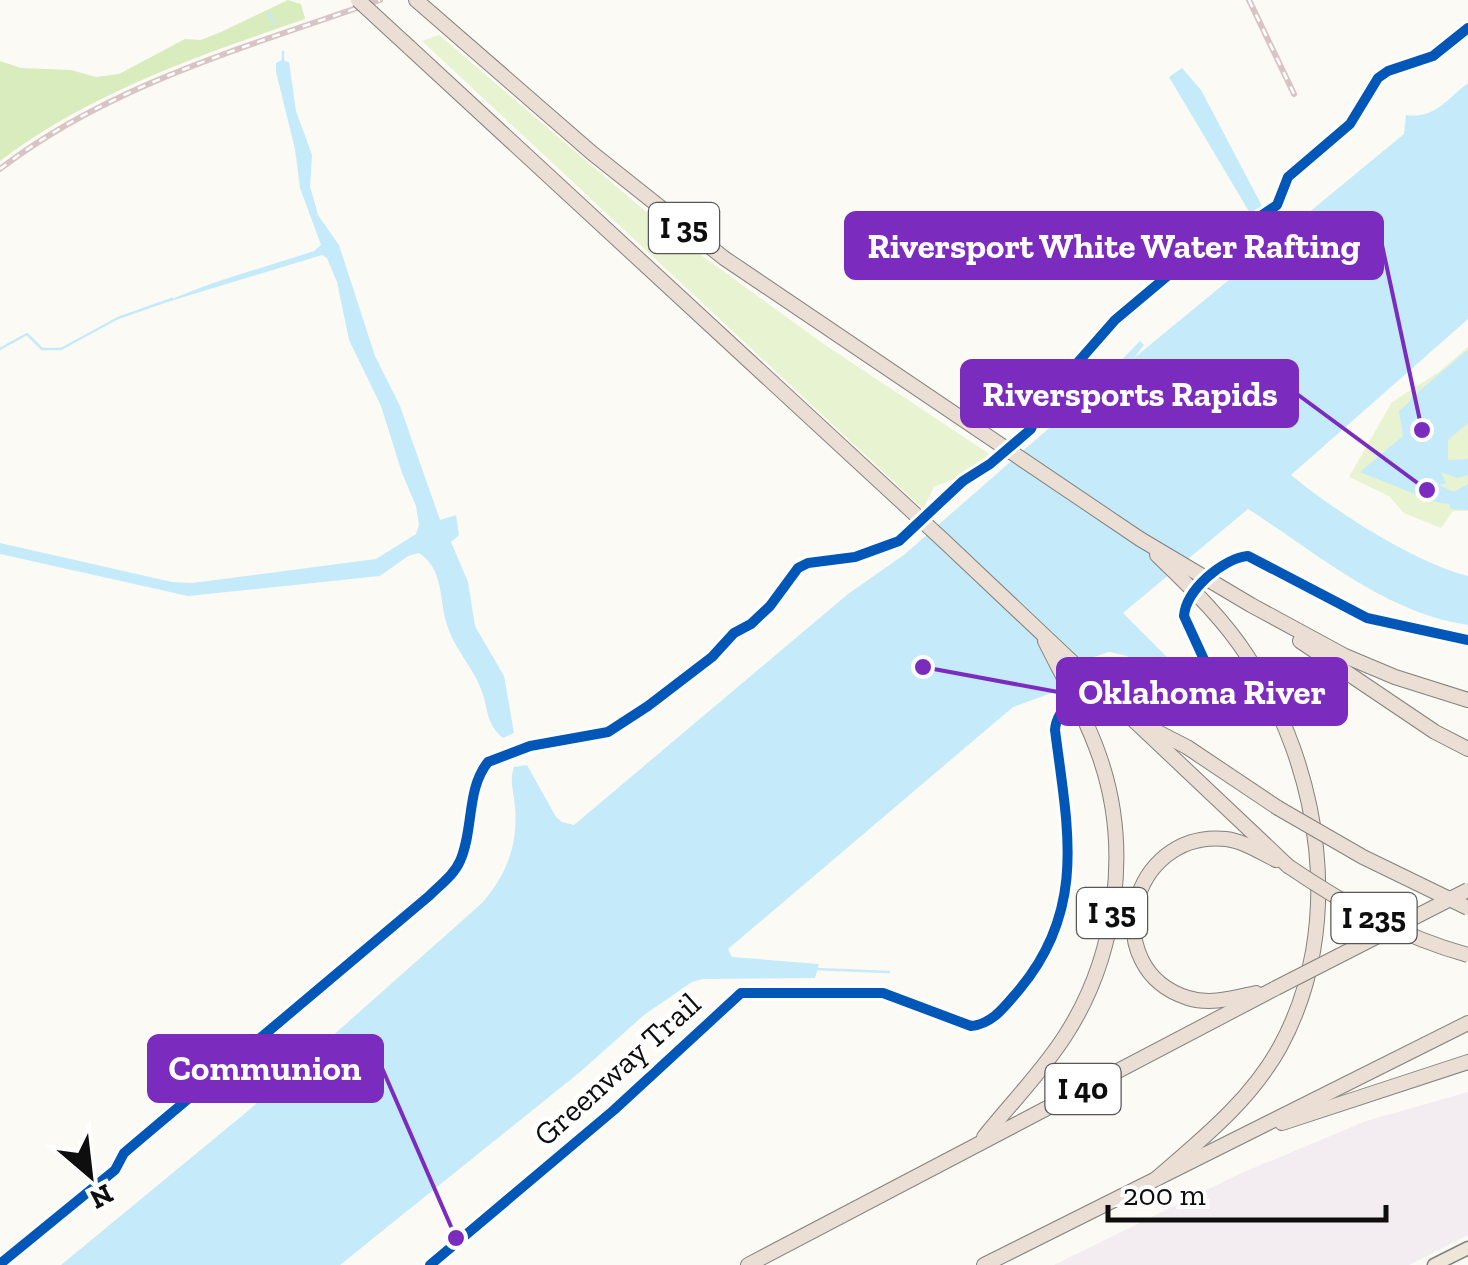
<svg xmlns="http://www.w3.org/2000/svg" width="1468" height="1265" font-family="'Zilla Slab',serif">
	<style>
		.industrial { fill: #f3edf1 }
		.green { fill: #e8f3d1 }
		.forest { fill: #d8ecbe }
		.water { fill: #c5ebfa }
		.lines { fill: none; stroke-linecap: round; stroke-linejoin: round }
		.stream { stroke: #c5ebfa; stroke-width: 2.5 }
		.canal { stroke: #c5ebfa; stroke-width: 10 }
		.major-casing { stroke: #82827f; stroke-width: 15 }
		.highway-casing { stroke: #82827f; stroke-width: 16 }
		.major { stroke: #ede6d9; stroke-width: 12 }
		.highway { stroke: #ebded5; stroke-width: 14 }
		.rail-casing { stroke: #d9c4c5; stroke-width: 6 }
		.rail { stroke: #fff; stroke-width: 2.5; stroke-dasharray: 8; stroke-linecap: butt }
		.highway-bridge-casing { stroke: #82827f; stroke-width: 16; stroke-linecap: butt }
		.highway-bridge { stroke: #ebded5; stroke-width: 14 }
		.cycleway-casing { stroke: #fff; stroke-width: 16 }
		.cycleway { stroke: #0057b8; stroke-width: 10 }
		.labels { text-anchor: middle; dominant-baseline: central; stroke-width: 10; stroke-linejoin: round; paint-order: stroke }
		.shield { fill: #fff; stroke: #565656; stroke-width: 2.5 }
		.shield-label { font-size: 30px; font-weight: bold; fill: #0e0e0e }
		.street-label { font-size: 32px; fill: #0e0e0e; stroke: #fff }
		.leader { fill: none; stroke: #7b2cbf; stroke-width: 4 }
		.callout-dot { fill: #7b2cbf; stroke: #fff; stroke-width: 4 }
		.callout { fill: #7b2cbf; stroke: #7b2cbf; stroke-width: 4 }
		.callout-label { font-size: 35px; text-anchor: middle; font-weight: bold; fill: #fff }
	</style>
	<rect width="100%" height="100%" fill="#fcfaf4"/>
	<path class="industrial" d="M1468,1092V1235L1409,1265H1054L1237,1175L1366,1121Z"/>
	<g class="green">
		<path d="M439,35L672,234L825,345L994,457L981,468L934,487L923,509L422,41Z"/>
		<path d="M1468,347V511H1453L1441,528L1404,513L1389,496L1349,477L1392,402L1439,372Z"/>
	</g>
	<path class="forest" d="M288,0L301,4L305,19C198,56 91,92 0,161V61L21,68L71,70L96,77L119,74L185,39L201,40L221,32Z"/>
	<g class="water">
		<path d="M282,60L289,62L296,111L312,155L310,186L318,215L339,245L375,356L400,406L440,520L456,515L459,535L451,542L468,582L475,626L504,676L514,733L503,738C485,723 489,709 481,689C472,666 454,648 447,625C439,600 444,569 419,553L408,556L380,576L188,596L0,554V543L172,582L192,583L376,559L416,534L419,525L416,506L402,473L381,406L349,340L337,282L327,258L322,255L164,303C213,280 264,268 314,251L321,245L300,188L295,149L276,72V63Z"/>
		<path d="M1182,68L1201,90L1272,225L1277,231L1285,232L1404,134L1406,115C1434,119 1445,101 1468,83V319L1291,475C1335,511 1413,562 1468,576V625C1387,614 1315,552 1248,509L1123,613L1188,678L1186,689L1173,693L1127,656L1109,652L1094,657L1057,691L1013,707L728,949L732,957L819,964L815,978L703,979L692,982L644,1015L580,1072L340,1265H61L249,1110L482,903C507,874 518,845 515,807C514,793 509,781 514,767L527,765L556,817L562,822L574,825L848,594L905,554L1089,393L1140,341L1144,345L1134,358L1258,256L1266,240L1169,77Z"/>
		<path d="M1468,360V423L1448,440V460L1468,459V475L1457,478L1441,472L1446,483L1439,485L1454,492L1468,484V510L1451,509L1449,504L1432,501L1360,472L1403,436L1399,411L1413,399L1417,403Z"/>
	</g>
	<g class="lines">
		<g class="stream">
			<path d="M268,13L274,23"/>
			<path d="M283,60V52"/>
			<path d="M0,349L27,334L42,349H61L118,318L172,299"/>
			<path d="M815,969L889,972"/>
		</g>
		<path class="canal" d="M1411,414L1415,401L1468,356"/>
		<g class="major-casing">
			<path id="major" d="M1434,1265L1468,1248"/>
		</g>
		<g class="highway-casing">
			<g id="highway">
				<path d="M416,0L592,153L724,258L1140,539L1251,605L1345,656L1395,677L1468,700"/>
				<path d="M409,47L943,540L1288,866"/>
				<path d="M1300,641L1435,732L1468,749"/>
				<path d="M1148,727L1187,747L1278,808"/>
				<path d="M1256,993C1233,998 1211,1005 1188,998C1096,969 1129,829 1226,839C1243,841 1260,852 1276,860"/>
				<path d="M1282,1123L1468,1062"/>
				<path d="M984,1137C1011,1103 1042,1072 1065,1036C1117,956 1131,848 1100,758C1086,717 1064,679 1045,641"/>
				<path d="M1156,1179C1202,1139 1250,1101 1280,1047C1346,926 1321,769 1248,657C1223,618 1190,587 1157,555"/>
				<path d="M748,1265L1276,988"/>
				<path d="M984,1265L1468,1023"/>
			</g>
		</g>
		<use href="#major" class="major"/>
		<use href="#highway" class="highway"/>
		<g class="rail-casing">
			<g id="rail">
				<path d="M1249,0L1294,94"/>
				<path d="M0,169C110,84 250,46 380,0"/>
			</g>
		</g>
		<use href="#rail" class="rail"/>
		<g class="highway-bridge-casing">
			<g id="highway-bridge">
				<path d="M358,0L409,47"/>
				<path d="M1278,808L1363,857L1468,908"/>
				<path d="M1288,866C1344,904 1402,937 1468,955"/>
				<path d="M1276,988L1468,890"/>
			</g>
		</g>
		<use href="#highway-bridge" class="highway-bridge"/>
		<g class="cycleway-casing">
			<g id="cycleway">
				<path d="M1072,369L1115,320L1215,236L1243,228L1277,205L1288,177L1350,124L1378,78L1388,71L1433,56L1468,28"/>
				<path d="M0,1264L115,1170L124,1153L150,1131L429,896C440,885 454,875 460,861C474,830 466,789 488,762L530,746L608,732L648,706L712,657L734,633L751,624L770,606L798,568L808,563L855,557L899,541L963,481L990,464L1031,429L1055,368L1063,371"/>
				<path d="M430,1265L614,1110L741,993H883L971,1026C993,1024 1005,1006 1019,990C1088,908 1067,826 1055,730C1056,708 1091,676 1112,672C1138,678 1213,756 1218,690L1184,616C1186,590 1223,558 1248,556L1367,618L1468,640"/>
			</g>
		</g>
		<use href="#cycleway" class="cycleway"/>
	</g>
	<g class="labels">
		<g class="shield">
			<rect x="649" y="203" width="70" height="50" rx="8"/>
			<rect x="1077" y="888" width="70" height="50" rx="8"/>
			<rect x="1331.5" y="893" width="85" height="50" rx="8"/>
			<rect x="1045.5" y="1064" width="75" height="50" rx="8"/>
		</g>
		<g class="shield-label">
			<text x="684" y="228">I 35</text>
			<text x="1112" y="913">I 35</text>
			<text x="1374" y="918">I 235</text>
			<text x="1083" y="1089">I 40</text>
		</g>
		<g class="street-label">
			<text transform="translate(617 1069) rotate(-42)">Greenway Trail</text>
		</g>
	</g>
	<path class="leader" d="M1422 430L1382 245M1427 490L1297 394M923 667L1058 692M456 1238L382 1068"/>
	<g class="callout-dot">
		<circle cx="1422" cy="430" r="10"/>
		<circle cx="1427" cy="490" r="10"/>
		<circle cx="923" cy="667" r="10"/>
		<circle cx="456" cy="1238" r="10"/>
	</g>
	<g class="callout">
		<rect x="846" y="213" width="536" height="65" rx="10"/>
		<rect x="962" y="361" width="335" height="65" rx="10"/>
		<rect x="1058" y="659" width="288" height="65" rx="10"/>
		<rect x="149" y="1036" width="233" height="65" rx="10"/>
	</g>
	<g class="callout-label">
		<text x="1114" y="258">Riversport White Water Rafting</text>
		<text x="1130" y="406">Riversports Rapids</text>
		<text x="1202" y="704">Oklahoma River</text>
		<text x="265" y="1080">Communion</text>
	</g>
	<g transform="translate(90 1175) rotate(152)" stroke="#ffffff" stroke-width="8" paint-order="stroke">
	<path d="M0-8L18 38L0 25L-18 38Z" fill="#0e0e0e"/>
	<text y="-15" font-size="28" font-weight="bold" text-anchor="middle" fill="#0e0e0e">N</text>
	</g>
	<path d="M1108 1205v15h278v-15" fill="none" stroke="#0e0e0e" stroke-width="5"/>
	<text x="1123" y="1205" font-size="30" fill="#0e0e0e" stroke="#ffffff" stroke-width="8" paint-order="stroke">200 m</text>
</svg>
